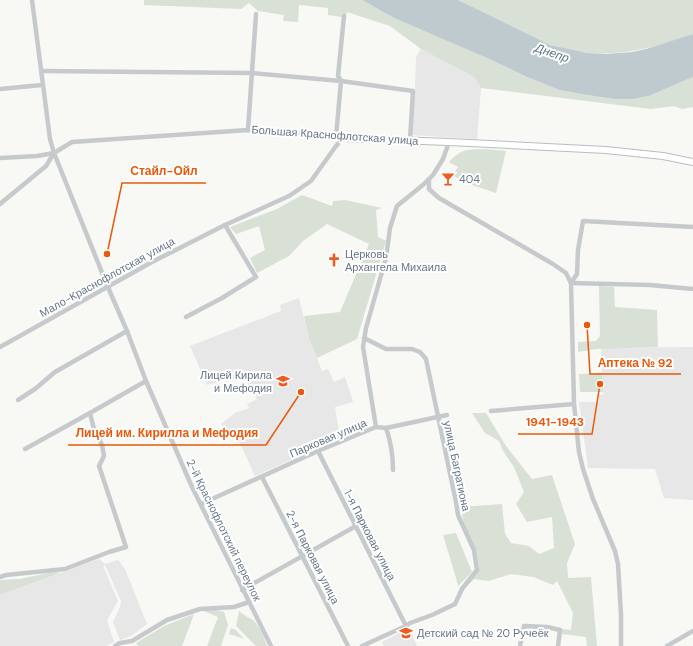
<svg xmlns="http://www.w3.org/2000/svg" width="693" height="646" font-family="'DM Sans',sans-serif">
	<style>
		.built { fill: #e6e7e6 }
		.green { fill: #d9e0d6 }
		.water { fill: #bfcacf }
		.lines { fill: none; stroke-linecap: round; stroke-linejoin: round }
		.major-casing { stroke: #b9bdc1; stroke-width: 8 }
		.minor { stroke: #c6cacd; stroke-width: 4.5 }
		.major { stroke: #fff; stroke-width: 6 }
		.labels { text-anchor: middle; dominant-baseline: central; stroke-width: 4; stroke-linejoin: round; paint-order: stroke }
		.street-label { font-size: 11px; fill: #657788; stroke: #fff }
		.poi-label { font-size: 11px; fill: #657788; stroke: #fff; text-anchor: start }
		.water-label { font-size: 12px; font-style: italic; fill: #617883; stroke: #fff }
		.leader { fill: none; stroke: #e8590c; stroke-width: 1.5 }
		.callout-dot { fill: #e8590c; stroke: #fff; stroke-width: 1.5 }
		.callout-label { font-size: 12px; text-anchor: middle; font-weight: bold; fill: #e8590c; stroke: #fff; stroke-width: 4; stroke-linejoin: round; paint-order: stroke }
	</style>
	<rect width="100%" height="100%" fill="#f8f8f5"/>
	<g class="built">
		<path d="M421,49L474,77L481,88L477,139L411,135L415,88L416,57Z"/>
		<path d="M299,298L309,339L322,371L328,369L334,382L345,377L353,402L335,407L340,438L255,476L235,432L227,436L221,424L235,413L249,408L247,404L257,399L243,376L207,385L190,346L281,311L280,305Z"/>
		<path d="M693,347V500L664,498L655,469L588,468L579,402H599V395H603L601,348Z"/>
		<path d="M99,559L105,564L118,560L125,569L147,624L131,636L120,640L113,622L120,607L121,601L105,565L103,566L118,601L107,620L114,642L106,646H0V595Z"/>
		<path d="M409,628L417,646H384L382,642Z"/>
	</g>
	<g class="green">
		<path d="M144,0H362L394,18L493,60L527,77L561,90L581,94L614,99H633L649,96L693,77V107L682,109L674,106L651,109L481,88L474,77L421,49L390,26L347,12L346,16L342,15V17L328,15V8L299,5L298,22L283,21L284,15L258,11L249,3L241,9L144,5Z"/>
		<path d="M458,0H693V34C646,51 600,62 551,45C540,42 530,36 520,31C499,21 478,11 458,0Z"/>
		<path d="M485,149L506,151L496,193L463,182L453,175L458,167L449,162C462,148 466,150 485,149Z"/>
		<path d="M302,195L332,206L333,201L345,200L382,208L376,210L378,237L386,241L357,339L317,358L309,339L304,316L340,312L369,244L327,224L303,241L289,256L257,273L250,258L265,250L259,226L236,234L230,227L277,209Z"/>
		<path d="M599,286L614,287L615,307L657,310L658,347L596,349L578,352V342L596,341L600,336Z"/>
		<path d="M602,373L603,392H580L579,374Z"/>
		<path d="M472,413H486L506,446L532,479L552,475L575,544L567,563L568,578L591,577L597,646H587L586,637L562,634V629L571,630L573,613L557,581L553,585L533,577L511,574L489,581L474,579L468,585L479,570L477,552L466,530L460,507L502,504L505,534L511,543L529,546L539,554L554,548L552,517L527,522L516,504L524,492L514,467L503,451L499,441L485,433Z"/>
		<path d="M456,533L472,572L458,586L456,578L443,535Z"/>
		<path d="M54,572L60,573L0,595V580L19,579Z"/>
		<path d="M201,610H217L224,612L228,625L221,646H207L218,617Z"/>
		<path d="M239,611C245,616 247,617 253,620C260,626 264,638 267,646H256L236,626Z"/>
		<path d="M194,614L182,646H138L136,643L164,626Z"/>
		<path d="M231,628L236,630L244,639L229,634Z"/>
	</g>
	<path class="water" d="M362,0H458L550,45L587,53L606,54L632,52L646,49L693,34V77L649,96L633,99H614L581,94L560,90L527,77L492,60L394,18Z"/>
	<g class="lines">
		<g class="major-casing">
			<path id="major" d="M343,138L449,142L606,150L663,156L693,162"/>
		</g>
		<g class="minor">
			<path d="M32,0L50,139L54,153L107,285L127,331L146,381L192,487L271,646"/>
			<path d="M41,71L252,73L341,81L413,91L410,140"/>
			<path d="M0,89L42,85"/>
			<path d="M248,130L256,14"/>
			<path d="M336,137L341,81L338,76L344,16"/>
			<path d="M0,158L37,156L54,153"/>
			<path d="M429,179V189L439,198L553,264L566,273L571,283L574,404L579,452L583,469L593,499L615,551L618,564L621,615V646"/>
			<path d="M0,204L46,166L54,153L72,142L248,130L325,134L343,138L336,146L311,181L289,196L225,225L152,262L0,347"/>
			<path d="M571,283L577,274L578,250L583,221L693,227"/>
			<path d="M571,283L650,285L693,289"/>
			<path d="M186,317L222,298L256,277L225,225"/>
			<path d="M18,400L35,389L55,372L127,331"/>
			<path d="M491,411L574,404"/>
			<path d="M376,427L386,428L447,415"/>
			<path d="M386,428C391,442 393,455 393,470"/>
			<path d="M25,449L90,413"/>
			<path d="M318,451L406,626"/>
			<path d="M262,477L348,646"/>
			<path d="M201,504L318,451L376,427L363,347L366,328L386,258L390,228L397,206L424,184L433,175L443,159L449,142"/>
			<path d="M0,577L6,575L65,569L109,552L126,547L99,466L104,456L102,445L94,429L90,413L146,381"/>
			<path d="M242,590L356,526"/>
			<path d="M115,646L120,643L132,641L167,620L200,609L234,607L249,602"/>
			<path d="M362,646L406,626L410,623L432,615L455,604L462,589L477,570L474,550L458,515L456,502L426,359L420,352L412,349H386L364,338"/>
			<path d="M520,646L524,626L547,627L560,630L558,646"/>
			<path d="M667,646L693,631"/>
		</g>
		<use href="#major" class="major"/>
	</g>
	<defs>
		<g id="bar-bare" transform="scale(1.08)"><path d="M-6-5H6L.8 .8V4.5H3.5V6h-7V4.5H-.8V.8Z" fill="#ec5b21" stroke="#fff" stroke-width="2.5" paint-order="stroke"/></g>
		<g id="church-bare" transform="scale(1.08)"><path d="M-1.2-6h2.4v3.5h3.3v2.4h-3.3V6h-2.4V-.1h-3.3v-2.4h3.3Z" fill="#ec5b21" stroke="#fff" stroke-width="2.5" paint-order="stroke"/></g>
		<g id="school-bare" transform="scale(1.08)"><path d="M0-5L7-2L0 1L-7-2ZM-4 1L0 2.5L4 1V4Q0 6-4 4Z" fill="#ec5b21" stroke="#fff" stroke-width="2.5" paint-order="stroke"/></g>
	</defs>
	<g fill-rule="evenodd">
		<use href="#bar-bare" x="448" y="179"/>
		<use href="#church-bare" x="334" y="260"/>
		<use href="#school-bare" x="283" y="381"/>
		<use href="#school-bare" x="406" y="633"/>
	</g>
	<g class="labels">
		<g class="street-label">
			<text transform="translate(335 135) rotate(4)">Большая Краснофлотская улица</text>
			<text transform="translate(107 277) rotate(-29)">Мало-Краснофлотская улица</text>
			<text transform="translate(328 438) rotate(-23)">Парковая улица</text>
			<text transform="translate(457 466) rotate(78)">улица Багратиона</text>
			<text transform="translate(224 530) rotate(64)">2-й Краснофлотский переулок</text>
			<text transform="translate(370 535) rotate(63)">1-я Парковая улица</text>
			<text transform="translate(313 557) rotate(63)">2-я Парковая улица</text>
		</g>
		<g class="poi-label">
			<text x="459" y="179">404</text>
			<text x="345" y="254">Церковь<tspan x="345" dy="13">Архангела Михаила</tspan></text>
			<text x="272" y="375" text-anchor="end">Лицей Кирила<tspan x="272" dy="13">и Мефодия</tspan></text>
			<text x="417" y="633">Детский сад № 20 Ручеёк</text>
		</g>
		<g class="water-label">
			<text transform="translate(552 53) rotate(19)">Днепр</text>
		</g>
	</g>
	<path class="leader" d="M107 254L122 183H206M587 325L590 374H681M600 384L592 434H518M301 392L266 445H68"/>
	<g class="callout-dot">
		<circle cx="107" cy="254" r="4"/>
		<circle cx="587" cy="325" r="4"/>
		<circle cx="600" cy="384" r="4"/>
		<circle cx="301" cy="392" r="4"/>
	</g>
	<g class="callout-label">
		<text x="164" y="175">Стайл-Ойл</text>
		<text x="635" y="367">Аптека № 92</text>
		<text x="555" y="426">1941-1943</text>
		<text x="167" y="437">Лицей им. Кирилла и Мефодия</text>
	</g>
</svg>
